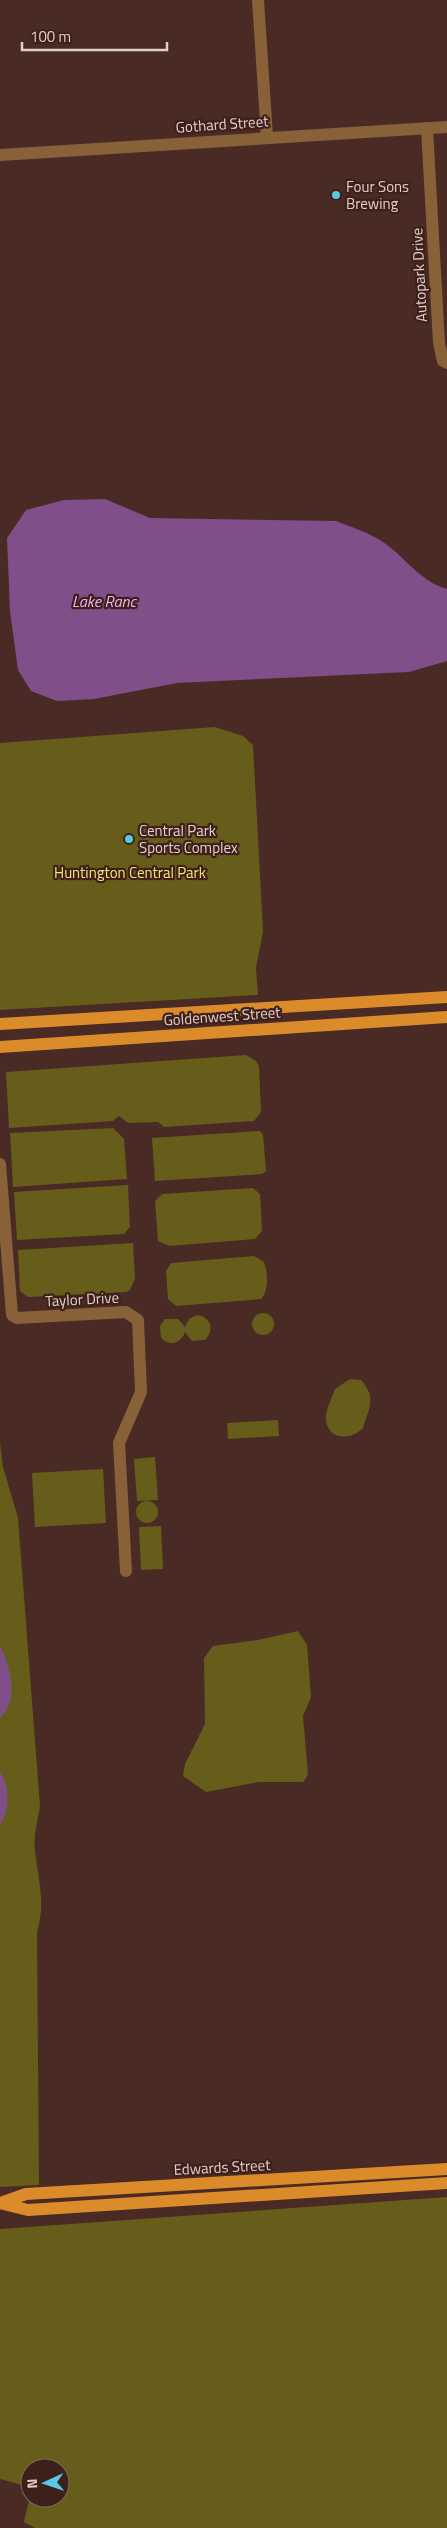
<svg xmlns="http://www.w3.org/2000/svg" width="447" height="2528" font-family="'Titillium Web',sans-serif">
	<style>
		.green { fill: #675d1a }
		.water { fill: #804e89 }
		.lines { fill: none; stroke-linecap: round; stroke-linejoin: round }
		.minor { stroke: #886139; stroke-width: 12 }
		.major { stroke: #db8b29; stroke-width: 12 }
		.poi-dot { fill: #59c8e4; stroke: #3e201b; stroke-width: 2 }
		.labels { text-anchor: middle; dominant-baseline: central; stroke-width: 4.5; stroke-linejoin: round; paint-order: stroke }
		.street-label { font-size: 15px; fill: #e3ceca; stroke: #3e201b }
		.poi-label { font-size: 15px; fill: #e3ceca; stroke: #3e201b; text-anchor: start }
		.park-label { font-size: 15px; fill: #f7e570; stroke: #3e201b }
		.water-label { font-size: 16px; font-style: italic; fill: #efb5f9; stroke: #3e201b }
	</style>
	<rect width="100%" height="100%" fill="#492a24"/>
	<g class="green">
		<path d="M215,727L243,736L253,745L263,932L256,968L258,995L0,1010V743Z"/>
		<path d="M246,1055L256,1061L259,1066L261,1112L254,1121L164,1127L158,1122L128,1123L119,1116L113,1121L9,1128L6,1072Z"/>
		<path d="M113,1128L124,1139L127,1179L13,1187L10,1133Z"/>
		<path d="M260,1131L263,1135L266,1171L262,1174L155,1181L152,1138Z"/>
		<path d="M128,1185L130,1227L124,1234L17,1240L14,1192Z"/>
		<path d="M253,1188L260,1194L262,1231L255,1239L169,1246L158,1241L155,1201L162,1194Z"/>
		<path d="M133,1243L135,1279L130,1290L126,1292L28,1297L20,1291L18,1250Z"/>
		<path d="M254,1256L264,1262C268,1273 269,1291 261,1299L176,1306L168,1299L166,1271L171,1263Z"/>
		<circle cx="263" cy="1324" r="11"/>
		<path d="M197,1315C211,1317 215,1330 205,1340L192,1341L185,1332C181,1343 171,1347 161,1338L160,1326L165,1319H178L185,1327L189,1319Z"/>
		<path d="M350,1379L361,1380C377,1398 369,1408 363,1428C352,1440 328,1441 326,1420C325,1410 332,1398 335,1389Z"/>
		<path d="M278,1420L279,1436L228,1439L227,1423Z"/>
		<path d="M0,1443L3,1467L18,1518L40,1806C38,1820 33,1836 35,1850C38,1879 46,1903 37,1932L39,2185L0,2187Z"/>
		<path d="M155,1457L158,1500L137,1501L134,1459Z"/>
		<path d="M103,1469L106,1523L35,1527L32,1473Z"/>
		<circle cx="147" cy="1512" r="11"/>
		<path d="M161,1526L163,1569L141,1570L139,1527Z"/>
		<path d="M298,1631L307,1645L311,1697L303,1716L308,1775L303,1782H259L206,1792L183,1776L185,1764L205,1724L204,1658L213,1646L258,1640Z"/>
		<path d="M447,2197V2528H35L24,2522L30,2496V2498H60V2468H30V2487L0,2479V2229Z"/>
	</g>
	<g class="water">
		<path d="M105,499L150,518L336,521C354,528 376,535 391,548C408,562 424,583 447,589V661L409,672L177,683L94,699L57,701L31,691L18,670L10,611L7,538L26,510L64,500Z"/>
		<path d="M0,1645C10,1667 20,1699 0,1718Z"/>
		<path d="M0,1772C10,1788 10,1809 0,1825Z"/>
	</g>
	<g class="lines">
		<g class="minor">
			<path d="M258,0L267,137"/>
			<path d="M427,128L439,343L443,361L447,363"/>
			<path d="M0,155L447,127"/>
			<path d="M0,1164L12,1315L17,1318L126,1312L138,1320L141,1392L119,1443L126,1571"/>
		</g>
		<g class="major">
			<path d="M0,1024L447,997"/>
			<path d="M0,1047L447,1017"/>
			<path d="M0,2203L26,2194L447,2169"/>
			<path d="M0,2203L28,2210L447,2183"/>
		</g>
	</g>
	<g class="poi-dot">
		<circle cx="336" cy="195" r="5"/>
		<circle cx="129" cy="839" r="5"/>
	</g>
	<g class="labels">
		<g class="street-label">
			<text transform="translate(222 124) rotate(-4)">Gothard Street</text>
			<text transform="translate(419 275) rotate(-93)">Autopark Drive</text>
			<text transform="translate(222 1016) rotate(-4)">Goldenwest Street</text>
			<text transform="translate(82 1299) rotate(-3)">Taylor Drive</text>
			<text transform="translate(222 2167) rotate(-3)">Edwards Street</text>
		</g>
		<g class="poi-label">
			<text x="346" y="186">Four Sons<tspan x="346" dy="17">Brewing</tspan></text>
			<text x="139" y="830">Central Park<tspan x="139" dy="17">Sports Complex</tspan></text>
		</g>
		<g class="park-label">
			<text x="130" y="872">Huntington Central Park</text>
		</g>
		<g class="water-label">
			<text x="104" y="601">Lake Ranc</text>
		</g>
	</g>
	<g transform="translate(45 2483) rotate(267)"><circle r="24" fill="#3e201b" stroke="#806661"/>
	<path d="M0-4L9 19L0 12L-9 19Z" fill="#59c8e4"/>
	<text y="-8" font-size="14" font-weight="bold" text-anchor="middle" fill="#e3ceca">N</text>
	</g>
	<path d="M22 42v8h145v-8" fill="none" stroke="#e3ceca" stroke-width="2.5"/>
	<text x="30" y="42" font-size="15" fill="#e3ceca" stroke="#3e201b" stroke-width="4" paint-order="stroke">100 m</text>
</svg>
